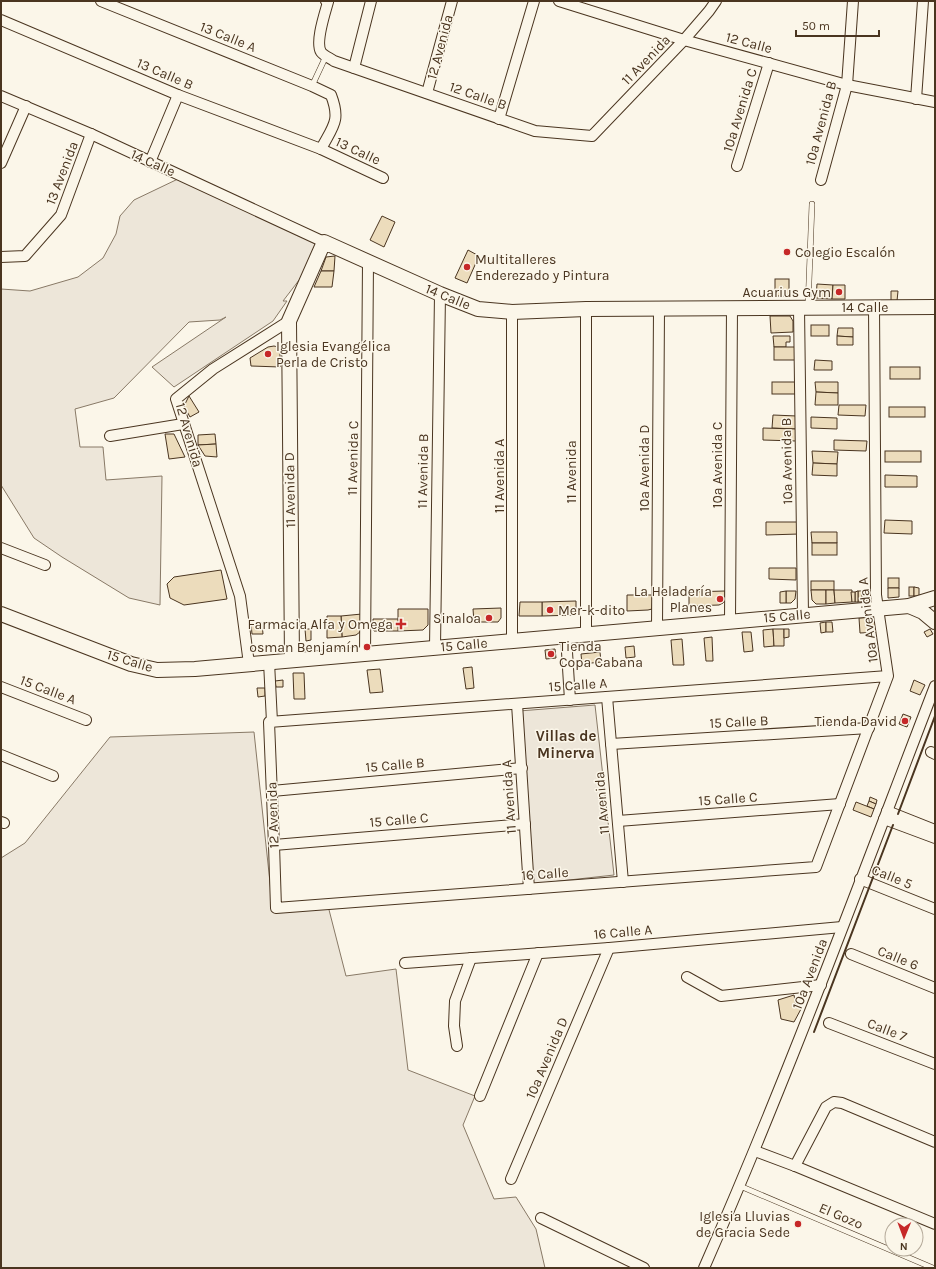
<svg xmlns="http://www.w3.org/2000/svg" width="936" height="1269" font-family="Karla,sans-serif">
	<style>
		.green { fill: #ede6d9; stroke: #887966 }
		.building { fill: #ecdcbc; stroke: #4a3520 }
		.lines { fill: none; stroke-linecap: round; stroke-linejoin: round }
		.lane-casing { stroke: #4a3520; stroke-width: 6 }
		.street-casing { stroke: #4a3520; stroke-width: 12 }
		.secondary-casing { stroke: #4a3520; stroke-width: 16 }
		.lane { stroke: #fbf6e9; stroke-width: 5 }
		.street { stroke: #fbf6e9; stroke-width: 10 }
		.secondary { stroke: #fbf6e9; stroke-width: 14 }
		.wall { stroke: #4a3520; stroke-width: 2 }
		.poi-dot { fill: #c62828; stroke: #fbf6e9; stroke-width: 1.5 }
		.labels { text-anchor: middle; dominant-baseline: central; stroke-width: 3; stroke-linejoin: round; paint-order: stroke }
		.street-label { font-size: 14px; fill: #4a3520; stroke: #fbf6e9 }
		.poi-label { font-size: 14px; fill: #4a3520; stroke: #fbf6e9; text-anchor: end }
		.neighbourhood-label { font-size: 15px; font-weight: bold; fill: #4a3520; stroke: #fbf6e9 }
	</style>
	<rect width="100%" height="100%" fill="#fbf6e9"/>
	<g class="green">
		<path d="M180,178L316,242V258L283,301H287L273,321L174,387L152,367L226,317L220,320L189,322L114,398L75,409L80,447H103L106,480L162,476L160,605L129,598L62,557L34,538L1,485V289L30,291L78,277L103,258L116,234L120,216L134,200Z"/>
		<path d="M595,705L614,875L533,884L519,711Z"/>
		<path d="M254,732L273,911L327,902L346,976L396,969L408,1070L475,1096L463,1125L494,1199L516,1197L536,1229L545,1268H1V858L25,843L110,737Z"/>
	</g>
	<g class="building">
		<path d="M382,216L395,222L384,247L370,240Z"/>
		<path d="M468,250L479,256L467,283L455,278Z"/>
		<path d="M335,256L334,271H321L326,257Z"/>
		<path d="M321,271H334L332,287H314Z"/>
		<rect x="775" y="279" width="14" height="17"/>
		<path d="M817,284L833,285L832,299L816,298Z"/>
		<path d="M833,285H845V299H832Z"/>
		<path d="M891,291H898L897,301H891Z"/>
		<path d="M770,316H790L793,321V332L771,333Z"/>
		<rect x="811" y="325" width="18" height="11"/>
		<path d="M838,328H853V337L837,336Z"/>
		<path d="M773,336H790V342H786V347H774Z"/>
		<path d="M837,336L853,337V345H837Z"/>
		<path d="M274,346L278,347L280,350V367L251,366L250,358L268,347Z"/>
		<rect x="774" y="347" width="21" height="13"/>
		<path d="M815,360L832,361V370H814Z"/>
		<rect x="890" y="367" width="30" height="12"/>
		<rect x="772" y="382" width="24" height="12"/>
		<path d="M815,382H838V393L816,392Z"/>
		<path d="M816,392L838,393V405H815Z"/>
		<path d="M189,396L199,412L190,417L184,406Z"/>
		<path d="M839,405H866L865,416L838,415Z"/>
		<rect x="889" y="407" width="36" height="10"/>
		<path d="M773,415L797,416L796,429L772,428Z"/>
		<path d="M811,417L837,418V429L811,428Z"/>
		<path d="M763,428L796,429V441L763,440Z"/>
		<path d="M165,434H174L185,457L169,459Z"/>
		<path d="M215,434L216,444L198,445V435Z"/>
		<path d="M834,440L867,441L866,451L834,450Z"/>
		<path d="M216,444L217,457L205,456L198,445Z"/>
		<path d="M812,451L838,452L837,464L813,463Z"/>
		<rect x="885" y="451" width="36" height="11"/>
		<path d="M813,463L837,464V476L812,475Z"/>
		<path d="M885,475L917,476V487H885Z"/>
		<path d="M885,520L912,521V534L884,533Z"/>
		<path d="M766,522H799V534L766,535Z"/>
		<path d="M811,532H837V543H812Z"/>
		<rect x="812" y="543" width="25" height="12"/>
		<path d="M769,568H796V580L769,579Z"/>
		<path d="M221,570L227,599L184,605L170,598L167,584L174,577Z"/>
		<rect x="888" y="578" width="11" height="10"/>
		<rect x="811" y="581" width="23" height="9"/>
		<rect x="909" y="587" width="5" height="9"/>
		<path d="M914,587L919,588V596H914Z"/>
		<path d="M888,588H899V597L888,598Z"/>
		<path d="M811,590H826V604H816L812,600Z"/>
		<path d="M826,590H834L835,603L826,604Z"/>
		<path d="M834,590H852V602L835,603Z"/>
		<path d="M725,591V600L723,603L719,605L689,606V592Z"/>
		<path d="M786,591H796L795,599L791,603H786Z"/>
		<path d="M786,591V603H780V592Z"/>
		<rect x="858" y="591" width="4" height="11"/>
		<path d="M858,591V602H855V592Z"/>
		<path d="M862,591L866,592L867,602H862Z"/>
		<path d="M872,591V602H867L866,592Z"/>
		<path d="M851,592H855V602H852Z"/>
		<path d="M627,595H653L652,609L648,610L627,611Z"/>
		<path d="M576,601V615L542,616V602Z"/>
		<path d="M520,602H542V616H519Z"/>
		<path d="M501,608V618L498,622H474L473,609Z"/>
		<path d="M398,609H428V625L423,630L398,631Z"/>
		<path d="M362,614L360,632L356,635L342,637L341,616Z"/>
		<path d="M327,616H341L342,637L327,638Z"/>
		<path d="M877,617L879,632L860,633L859,618Z"/>
		<path d="M373,619H398V631H374Z"/>
		<path d="M826,622V632L821,633L820,623Z"/>
		<path d="M826,622H832L833,632H826Z"/>
		<path d="M262,623L263,634H252L251,624Z"/>
		<path d="M305,629H311V640L306,641Z"/>
		<path d="M773,629L774,646L764,647L763,630Z"/>
		<path d="M773,629H784V646H774Z"/>
		<path d="M784,629H789V637L784,638Z"/>
		<path d="M930,629L933,634L927,637L924,632Z"/>
		<path d="M742,632H751L753,651L744,652Z"/>
		<path d="M712,637L713,661H706L704,638Z"/>
		<path d="M682,639L684,665H673L671,640Z"/>
		<path d="M634,646L635,657L626,658L625,647Z"/>
		<path d="M555,649L556,658L546,659L545,650Z"/>
		<path d="M600,652L601,662L582,664L581,654Z"/>
		<path d="M472,667L474,688L466,689L463,668Z"/>
		<path d="M380,669L383,692L370,693L367,670Z"/>
		<path d="M293,673H304L305,699H294Z"/>
		<path d="M283,680V687H276L275,681Z"/>
		<path d="M914,680L925,685L920,695L910,691Z"/>
		<path d="M257,688H265V696L258,697Z"/>
		<path d="M903,714L911,717L907,727L899,724Z"/>
		<path d="M870,797L877,800L876,804L869,801Z"/>
		<path d="M869,801L876,804L874,809L867,806Z"/>
		<path d="M856,802L874,809L871,817L853,810Z"/>
		<path d="M794,995L796,1006L801,1009L794,1022L781,1019L778,1000Z"/>
	</g>
	<g class="lines">
		<g class="lane-casing">
			<g id="lane">
				<path d="M312,86L326,56"/>
				<path d="M808,307L812,204"/>
				<path d="M740,1186L933,1268"/>
			</g>
		</g>
		<g class="street-casing">
			<g id="street">
				<path d="M101,1L312,86L331,95C341,121 333,126 321,149"/>
				<path d="M326,1L328,2C325,13 315,42 321,52C324,56 330,58 334,61L535,131L592,136L684,40L709,11L716,1"/>
				<path d="M559,1L684,40L847,85L935,102"/>
				<path d="M1,20L178,95L321,149L383,178"/>
				<path d="M354,68L371,1"/>
				<path d="M427,93L452,1"/>
				<path d="M1,96L91,134L324,242"/>
				<path d="M916,99L923,1"/>
				<path d="M499,119L534,1"/>
				<path d="M150,162L178,95"/>
				<path d="M1,163L26,106"/>
				<path d="M737,166L769,63"/>
				<path d="M821,180L847,85L853,1"/>
				<path d="M1,257L25,256L61,215L91,134"/>
				<path d="M874,307L876,595L888,676L816,867L276,908L274,845L269,722L888,676"/>
				<path d="M799,308L803,615"/>
				<path d="M586,309V634"/>
				<path d="M512,312V641"/>
				<path d="M110,436L183,424"/>
				<path d="M1,548L45,565"/>
				<path d="M730,621L732,308"/>
				<path d="M657,628L659,309"/>
				<path d="M566,636L570,700"/>
				<path d="M435,647L440,294"/>
				<path d="M365,654L368,262"/>
				<path d="M269,662L272,722"/>
				<path d="M249,664L240,596L176,399L213,369L289,321"/>
				<path d="M1,687L86,720"/>
				<path d="M607,697L623,882"/>
				<path d="M517,704L529,889"/>
				<path d="M611,744L869,728"/>
				<path d="M931,752L935,754"/>
				<path d="M1,755L53,776"/>
				<path d="M272,791L522,768"/>
				<path d="M887,811L935,830"/>
				<path d="M884,819L935,838"/>
				<path d="M618,821L840,804"/>
				<path d="M1,822L4,823"/>
				<path d="M274,845L525,824"/>
				<path d="M860,879L935,909"/>
				<path d="M851,954L935,988"/>
				<path d="M405,963L609,948L842,927"/>
				<path d="M687,977L721,996L821,985"/>
				<path d="M829,1023L935,1064"/>
				<path d="M457,1046L454,1026L455,1001L471,958"/>
				<path d="M480,1096L538,953"/>
				<path d="M755,1151L795,1166L935,1224"/>
				<path d="M795,1166L826,1107L834,1102L842,1103L935,1142"/>
				<path d="M511,1179L609,948"/>
				<path d="M541,1218L644,1268"/>
				<path d="M704,1268C788,1077 860,881 935,686"/>
			</g>
		</g>
		<g class="secondary-casing">
			<g id="secondary">
				<path d="M909,606L923,612L935,622"/>
				<path d="M1,614L131,664L157,670L195,669L909,606L935,598"/>
				<path d="M292,660L289,321L324,242L440,294L478,309L512,312L586,309L935,307"/>
			</g>
		</g>
		<use href="#lane" class="lane"/>
		<use href="#street" class="street"/>
		<use href="#secondary" class="secondary"/>
		<g class="wall">
			<path d="M898,814L935,716"/>
			<path d="M814,1032L893,825"/>
		</g>
	</g>
	<g class="poi-dot">
		<circle cx="787" cy="252" r="4"/>
		<circle cx="467" cy="267" r="4"/>
		<circle cx="839" cy="292" r="4"/>
		<circle cx="268" cy="354" r="4"/>
		<circle cx="720" cy="599" r="4"/>
		<circle cx="550" cy="610" r="4"/>
		<circle cx="489" cy="618" r="4"/>
		<path d="M399 618h4v4h4v4h-4v4h-4v-4h-4v-4h4z"/>
		<circle cx="367" cy="647" r="4"/>
		<circle cx="551" cy="654" r="4"/>
		<circle cx="905" cy="721" r="4"/>
		<circle cx="798" cy="1224" r="4"/>
	</g>
	<g class="labels">
		<g class="street-label">
			<text transform="translate(228 37) rotate(22)">13 Calle A</text>
			<text transform="translate(749 43) rotate(15)">12 Calle</text>
			<text transform="translate(440 47) rotate(-75)">12 Avenida</text>
			<text transform="translate(646 60) rotate(-46)">11 Avenida</text>
			<text transform="translate(165 74) rotate(23)">13 Calle B</text>
			<text transform="translate(478 96) rotate(19)">12 Calle B</text>
			<text transform="translate(740 110) rotate(-73)">10a Avenida C</text>
			<text transform="translate(821 123) rotate(-75)">10a Avenida B</text>
			<text transform="translate(358 151) rotate(25)">13 Calle</text>
			<text transform="translate(153 163) rotate(24)">14 Calle</text>
			<text transform="translate(62 173) rotate(-69)">13 Avenida</text>
			<text transform="translate(448 297) rotate(22)">14 Calle</text>
			<text x="865" y="307">14 Calle</text>
			<text transform="translate(189 435) rotate(74)">12 Avenida</text>
			<text transform="translate(353 458) rotate(-89)">11 Avenida C</text>
			<text transform="translate(787 461) rotate(-91)">10a Avenida B</text>
			<text transform="translate(717 465) rotate(-90)">10a Avenida C</text>
			<text transform="translate(644 468) rotate(-90)">10a Avenida D</text>
			<text transform="translate(423 471) rotate(-89)">11 Avenida B</text>
			<text transform="translate(571 472) rotate(-90)">11 Avenida</text>
			<text transform="translate(499 476) rotate(-90)">11 Avenida A</text>
			<text transform="translate(290 490) rotate(-91)">11 Avenida D</text>
			<text transform="translate(787 616) rotate(-5)">15 Calle</text>
			<text transform="translate(868 620) rotate(-97)">10a Avenida A</text>
			<text transform="translate(464 645) rotate(-5)">15 Calle</text>
			<text transform="translate(130 661) rotate(17)">15 Calle</text>
			<text transform="translate(578 685) rotate(-4)">15 Calle A</text>
			<text transform="translate(48 690) rotate(21)">15 Calle A</text>
			<text transform="translate(739 722) rotate(-3)">15 Calle B</text>
			<text transform="translate(395 765) rotate(-5)">15 Calle B</text>
			<text transform="translate(509 797) rotate(-94)">11 Avenida A</text>
			<text transform="translate(728 799) rotate(-4)">15 Calle C</text>
			<text transform="translate(602 803) rotate(-95)">11 Avenida</text>
			<text transform="translate(273 815) rotate(-92)">12 Avenida</text>
			<text transform="translate(399 820) rotate(-5)">15 Calle C</text>
			<text transform="translate(545 874) rotate(-4)">16 Calle</text>
			<text transform="translate(892 877) rotate(22)">Calle 5</text>
			<text transform="translate(623 932) rotate(-5)">16 Calle A</text>
			<text transform="translate(898 958) rotate(22)">Calle 6</text>
			<text transform="translate(810 974) rotate(-69)">10a Avenida</text>
			<text transform="translate(887 1030) rotate(21)">Calle 7</text>
			<text transform="translate(547 1058) rotate(-67)">10a Avenida D</text>
			<text transform="translate(841 1216) rotate(23)">El Gozo</text>
		</g>
		<g class="poi-label">
			<text x="795" y="252" text-anchor="start">Colegio Escalón</text>
			<text x="475" y="259" text-anchor="start">Multitalleres<tspan x="475" dy="16">Enderezado y Pintura</tspan></text>
			<text x="831" y="292">Acuarius Gym</text>
			<text x="276" y="346" text-anchor="start">Iglesia Evangélica<tspan x="276" dy="16">Perla de Cristo</tspan></text>
			<text x="712" y="591">La Heladería<tspan x="712" dy="16">Planes</tspan></text>
			<text x="558" y="610" text-anchor="start">Mer-k-dito</text>
			<text x="481" y="618">Sinaloa</text>
			<text x="393" y="624">Farmacia Alfa y Omega</text>
			<text x="559" y="646" text-anchor="start">Tienda<tspan x="559" dy="16">Copa Cabana</tspan></text>
			<text x="359" y="647">osman Benjamín</text>
			<text x="897" y="721">Tienda David</text>
			<text x="790" y="1216">Iglesia Lluvias<tspan x="790" dy="16">de Gracia Sede</tspan></text>
		</g>
		<g class="neighbourhood-label">
			<text x="566" y="736">Villas de<tspan x="566" dy="17">Minerva</tspan></text>
		</g>
	</g>
	<rect width="936" height="1269" fill="none" stroke="#4a3520" stroke-width="4"/>
	<g transform="translate(904 1237) rotate(181)"><circle r="19" fill="#fbf6e9" stroke="#b4a999"/>
	<path d="M0-3L7 15L0 10L-7 15Z" fill="#c62828"/>
	<text y="-6" font-size="11" font-weight="bold" text-anchor="middle" fill="#4a3520">N</text>
	</g>
	<path d="M796 30v6h83v-6" fill="none" stroke="#4a3520" stroke-width="2"/>
	<text x="802" y="30" font-size="12" fill="#4a3520" stroke="#fbf6e9" stroke-width="3" paint-order="stroke">50 m</text>
</svg>
